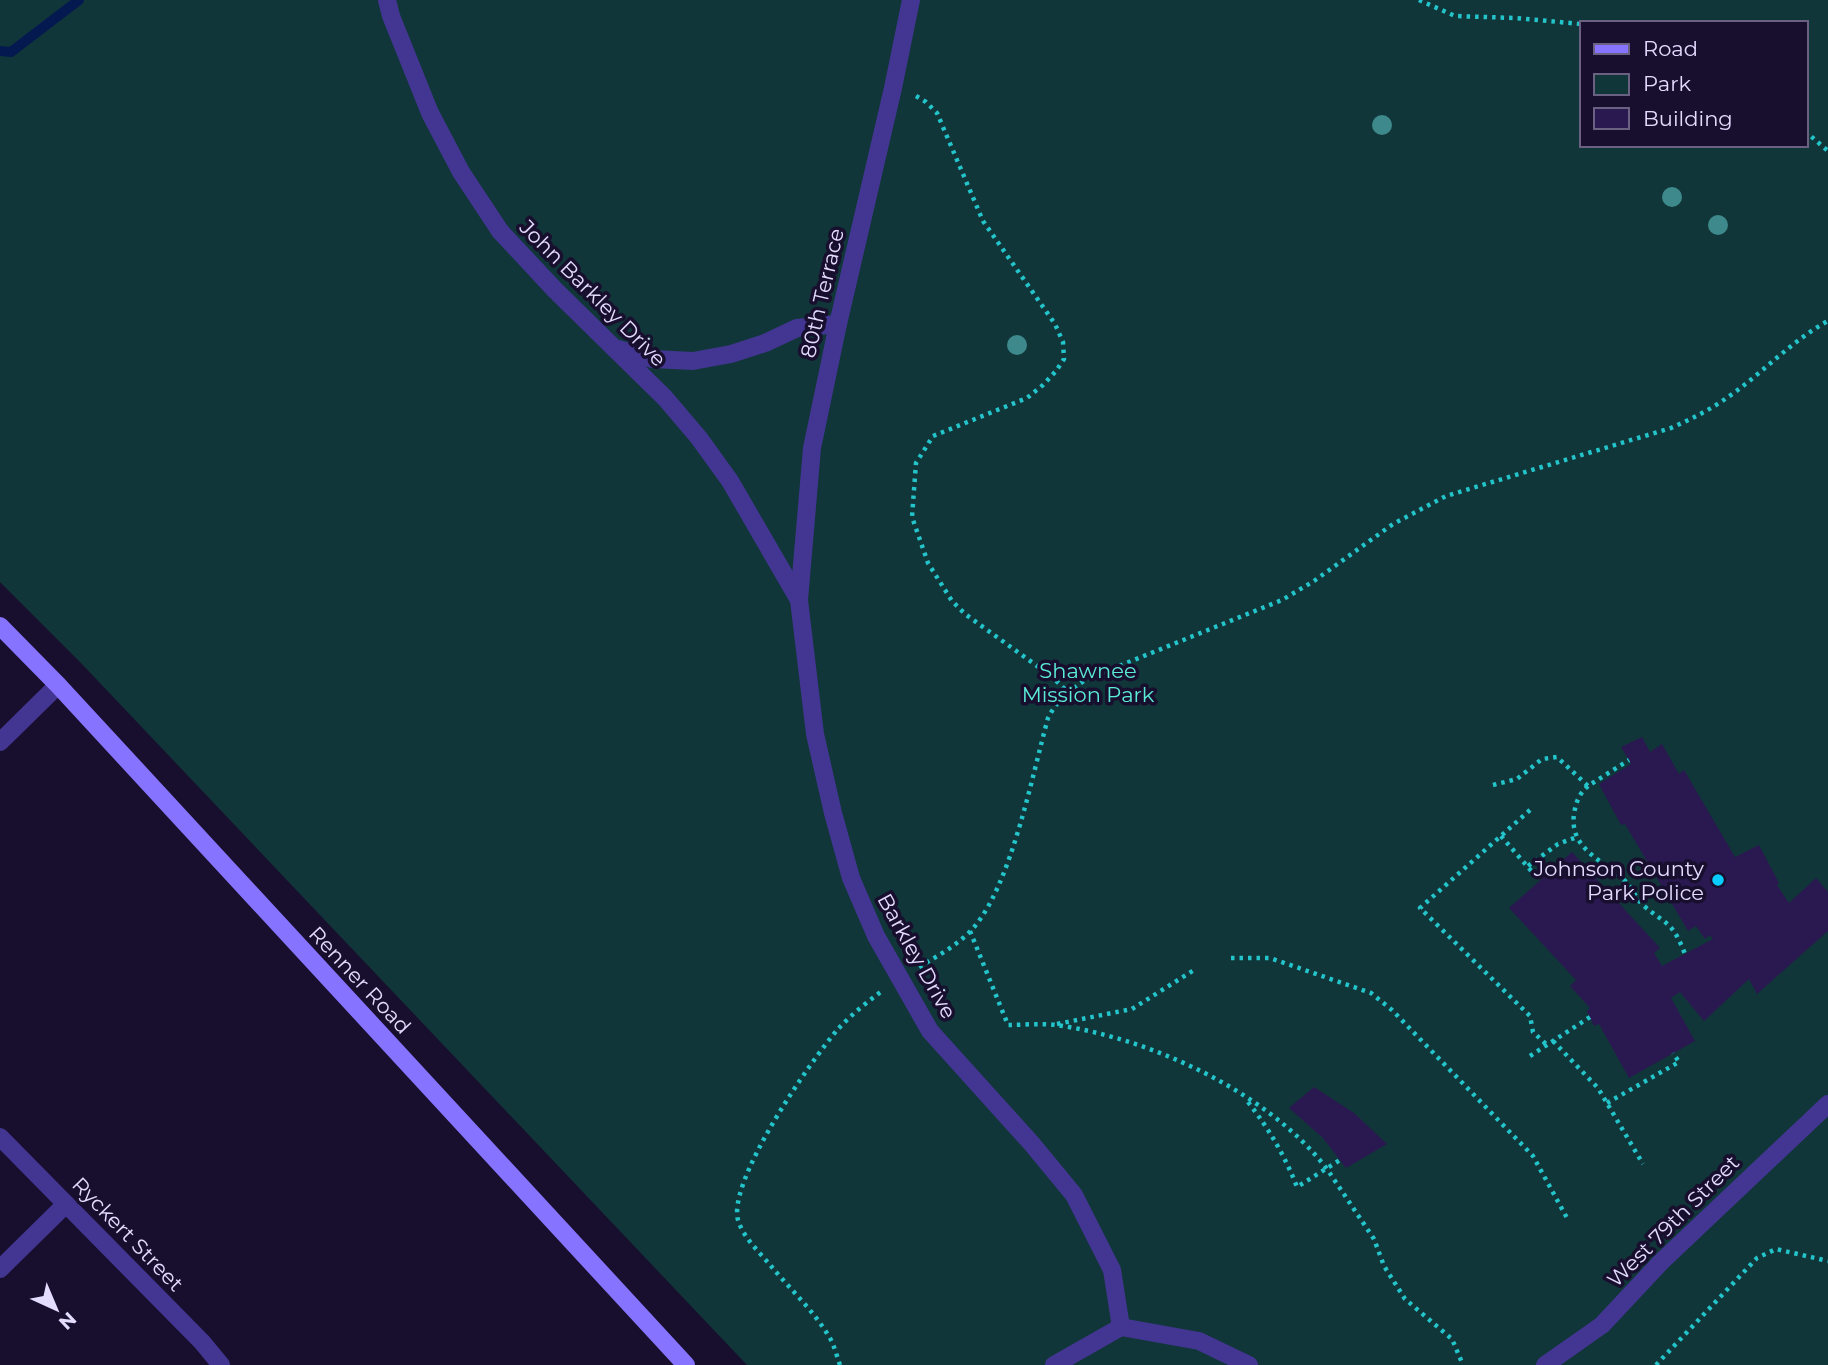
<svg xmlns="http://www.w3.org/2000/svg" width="1828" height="1365" font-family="Montserrat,sans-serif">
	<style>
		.green { fill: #113639; fill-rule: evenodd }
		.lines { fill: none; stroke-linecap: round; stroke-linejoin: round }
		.stream { stroke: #051951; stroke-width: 10 }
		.building { fill: #2a1951 }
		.path { stroke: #24c4cb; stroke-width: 4.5; stroke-dasharray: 3.5 5; stroke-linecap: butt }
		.minor { stroke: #433692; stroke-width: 18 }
		.secondary { stroke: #8673ff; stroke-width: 18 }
		.tree { fill: #3d898b }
		.poi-dot { fill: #08ccff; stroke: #180f2e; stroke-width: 2.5 }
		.labels { text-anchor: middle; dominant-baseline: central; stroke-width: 7; stroke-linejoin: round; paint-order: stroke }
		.street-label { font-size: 21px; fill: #e4dcff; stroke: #180f2e }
		.park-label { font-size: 21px; fill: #5becd7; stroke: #180f2e }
		.poi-label { font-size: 21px; fill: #e4dcff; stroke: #180f2e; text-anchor: end }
	</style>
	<rect width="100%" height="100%" fill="#180f2e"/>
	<path class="green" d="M0,0H1828V1365H747L80,662L0,582ZM1581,23H1805V145H1581Z"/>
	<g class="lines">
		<path class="stream" d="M0,51L11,52L79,0"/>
	</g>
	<g class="building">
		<path d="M1642,737L1650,752L1662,744L1679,774L1684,770L1735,857L1759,845L1779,883L1777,885L1789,903L1816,878L1828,892V931L1757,994L1749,979L1704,1021L1680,992L1671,998L1695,1041L1629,1078L1599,1024L1594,1026L1587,1011L1590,1008L1570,986L1576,980L1509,908L1572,852L1660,948L1654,953L1662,966L1713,939L1710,935L1705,939L1696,926L1688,931L1625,824L1621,825L1599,784L1631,764L1621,747Z"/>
		<path d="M1314,1087L1354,1113L1387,1144L1346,1168L1323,1138L1289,1108Z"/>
	</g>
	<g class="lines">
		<g class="path">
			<path d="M1419,0L1455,16L1515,18L1581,24"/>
			<path d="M916,96L926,102L937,113L983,221L1055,324L1063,342L1064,359L1056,371L1043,385L1027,398L933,436L916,463L912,517L928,563L952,601L965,614L1051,676L1068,692"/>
			<path d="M1805,131L1828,151"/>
			<path d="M1493,785L1517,779L1542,759L1557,757L1588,786L1629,760"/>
			<path d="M1588,786C1579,794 1576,802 1574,814C1569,849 1603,860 1624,880C1632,887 1635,898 1644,906C1668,926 1672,921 1685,954"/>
			<path d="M1530,810L1420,908L1530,1016L1533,1032L1547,1045"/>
			<path d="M1501,836L1540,881"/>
			<path d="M1528,866L1558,844L1577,837"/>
			<path d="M970,931L1008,1025C1023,1025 1041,1023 1056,1025C1150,1038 1268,1092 1327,1169L1374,1239L1384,1266L1405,1299L1452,1339L1463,1365"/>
			<path d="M1231,958H1270L1371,993L1392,1010L1533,1156L1567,1218"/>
			<path d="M919,967C939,955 960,944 975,926C1012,881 1032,776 1048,718C1057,700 1070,690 1087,679L1282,600L1314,581L1393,524L1446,496L1671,428C1691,419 1710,410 1728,397C1763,373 1791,341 1828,321"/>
			<path d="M1057,1024L1132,1009L1194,970"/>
			<path d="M1553,1041L1598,1088L1643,1164"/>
			<path d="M1530,1056L1590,1017"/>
			<path d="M1248,1102C1269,1129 1285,1156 1297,1187L1340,1160"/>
			<path d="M1607,1103L1679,1062L1673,1053"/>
			<path d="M840,1365C837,1357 835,1348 831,1340C816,1313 790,1289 771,1266C760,1253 745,1239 739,1223C723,1186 812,1059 838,1029C851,1015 867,1002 882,991"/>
			<path d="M1656,1365L1757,1258L1776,1249L1828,1261"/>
		</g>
		<g class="minor">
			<path d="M387,0L391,16L430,113L461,172L500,231L555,290L665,398L699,438L730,481L799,600"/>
			<path d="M911,0L893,88L838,324L812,448L799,600L815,734L833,813L851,878L876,936L930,1031L1032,1144L1074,1195L1112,1270L1121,1327L1199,1341L1249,1365"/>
			<path d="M618,349L653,359L693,361L731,354L765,343L797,328L838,324"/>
			<path d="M0,742L58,685"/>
			<path d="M0,1137L202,1342L221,1365"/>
			<path d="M0,1269L66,1204"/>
			<path d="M1054,1365L1121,1327"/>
			<path d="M1545,1365L1602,1325L1661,1262L1828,1104"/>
		</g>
		<path class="secondary" d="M0,626L58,685L686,1365"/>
	</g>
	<g class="tree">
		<circle cx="1382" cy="125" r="10"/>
		<circle cx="1672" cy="197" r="10"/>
		<circle cx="1718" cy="225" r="10"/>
		<circle cx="1017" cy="345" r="10"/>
	</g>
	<circle class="poi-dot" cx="1718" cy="880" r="7"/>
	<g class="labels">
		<g class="street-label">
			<text transform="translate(593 293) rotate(45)">John Barkley Drive</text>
			<text transform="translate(822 293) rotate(-77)">80th Terrace</text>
			<text transform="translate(917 956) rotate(61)">Barkley Drive</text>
			<text transform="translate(360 980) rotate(47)">Renner Road</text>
			<text transform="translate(1673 1221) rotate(-45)">West 79th Street</text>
			<text transform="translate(128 1234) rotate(46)">Ryckert Street</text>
		</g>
		<g class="park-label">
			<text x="1088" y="670">Shawnee<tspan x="1088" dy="24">Mission Park</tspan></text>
		</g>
		<g class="poi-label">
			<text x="1704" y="868">Johnson County<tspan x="1704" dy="24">Park Police</tspan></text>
		</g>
	</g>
	<rect x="1580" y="21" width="228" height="126" fill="#180f2e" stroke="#6a6182" stroke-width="2"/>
	<rect x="1594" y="44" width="35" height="10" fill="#8673ff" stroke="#6a6182" stroke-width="2"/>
	<text x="1643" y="56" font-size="21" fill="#e4dcff">Road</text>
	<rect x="1594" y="74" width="35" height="21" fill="#113639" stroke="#6a6182" stroke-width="2"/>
	<text x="1643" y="91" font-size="21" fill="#e4dcff">Park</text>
	<rect x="1594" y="108" width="35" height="21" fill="#2a1951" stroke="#6a6182" stroke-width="2"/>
	<text x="1643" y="126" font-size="21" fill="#e4dcff">Building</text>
	<g transform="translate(56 1309) rotate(136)" stroke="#180f2e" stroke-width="5" paint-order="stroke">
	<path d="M0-5L12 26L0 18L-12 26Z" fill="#e4dcff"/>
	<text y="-10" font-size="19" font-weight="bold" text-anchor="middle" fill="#e4dcff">N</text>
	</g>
</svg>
